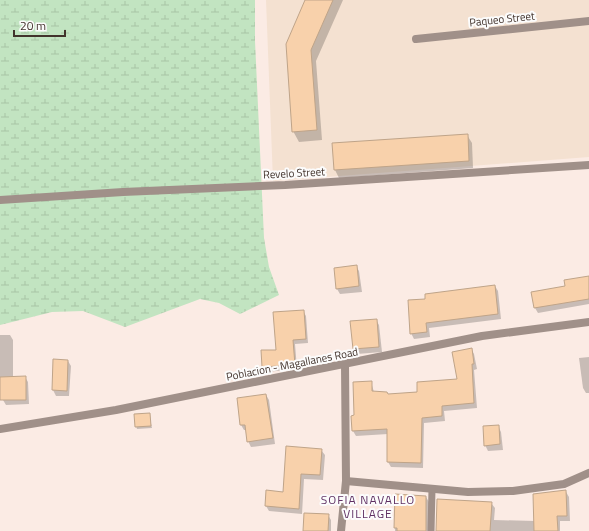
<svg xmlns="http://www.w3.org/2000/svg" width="589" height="531" font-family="'Titillium Web',sans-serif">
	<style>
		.education { fill: #f4e1d1 }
		.wetland { fill: url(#wetland-marsh) }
		.shadow { fill: #0003 }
		.building { fill: #f8d1ab; stroke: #bfa489 }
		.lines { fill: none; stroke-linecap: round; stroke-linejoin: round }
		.service { stroke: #a09089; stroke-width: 7 }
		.minor { stroke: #a09089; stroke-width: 8 }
		.tertiary { stroke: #a09089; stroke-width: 8 }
		.labels { text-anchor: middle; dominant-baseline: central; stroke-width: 4; stroke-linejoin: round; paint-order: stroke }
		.street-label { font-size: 11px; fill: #42332c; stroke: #fcfcfc }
		.neighbourhood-label { font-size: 12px; letter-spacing: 1px; fill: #5f3063; stroke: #fcfcfc }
	</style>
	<defs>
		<pattern id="wetland-marsh" width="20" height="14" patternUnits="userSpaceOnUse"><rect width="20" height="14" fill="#c2e4c1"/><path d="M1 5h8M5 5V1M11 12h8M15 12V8" fill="none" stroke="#a8c4a6"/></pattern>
	</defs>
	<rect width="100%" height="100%" fill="#fbebe4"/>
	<path class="education" d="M266,0H589V157L273,181Z"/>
	<path class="wetland" d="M0,0H255V41L264,238L269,267L279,295L240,314L219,303L200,299L125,327L83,311L52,312L0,325Z"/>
	<g class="shadow">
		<path d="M306,0H343L316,61L322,140L299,142L293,131Z"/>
		<path d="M467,135L472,143L473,168L339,178L335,170Z"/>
		<path d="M356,266L359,271L362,292L340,294L337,289Z"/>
		<path d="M589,277V304L538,313L535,308L532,293L566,287Z"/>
		<path d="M495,286L498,291L501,319L429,328L430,337L414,339L411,333L426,300Z"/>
		<path d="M303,311L306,316L308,343L295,344L297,369L266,372L263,367L277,351Z"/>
		<path d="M376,320L379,325L382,352L357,354L354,349L351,322Z"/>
		<path d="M0,335H10L13,340V378L25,377L28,382L29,404L6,405L3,400L0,388Z"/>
		<path d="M471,349L474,354L477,369L474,370L477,408L444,411L445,421L424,423L423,468L391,467L388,462V434L356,436L353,431L355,416L371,382L374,392L388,395L418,392L458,380Z"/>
		<path d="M589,357V393H586L583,388L579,358Z"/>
		<path d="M54,360L68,361L71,366L69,396H56L53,390Z"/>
		<path d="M266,395L269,400L275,444L251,447L248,441L246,430H244L241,425Z"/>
		<path d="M149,414L152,428L137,429L136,426Z"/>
		<path d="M498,426L501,432L503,450L488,451L485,445Z"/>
		<path d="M321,450L325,455L323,480L304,479L302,514L269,511L266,506L284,493Z"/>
		<path d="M566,492L569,497L570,521H560V531H437L491,503L495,508L494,520L535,521Z"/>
		<path d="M396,495L426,497L429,502V531H395Z"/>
		<path d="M328,515L331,520V531H304Z"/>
	</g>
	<g class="building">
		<path d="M305,0H333L311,50L317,130L292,132L286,44Z"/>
		<path d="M468,134L469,161L334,170L332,143Z"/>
		<path d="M357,265L359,286L336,289L334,268Z"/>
		<path d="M589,276V299L534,308L531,292L565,286L564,280Z"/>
		<path d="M495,285L498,314L426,323L427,332L410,334L408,300L425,299V294Z"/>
		<path d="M304,310L306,339L293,340L295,365L262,367L261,350H276L273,312Z"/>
		<path d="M377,319L379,347L353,349L350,321Z"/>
		<path d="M472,348L474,364H472L474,403L442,406V416L422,418L421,463L387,462V429L352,431L351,416L354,415L353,382L372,381V391L387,392L388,394L417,392V382L457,379L452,352Z"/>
		<path d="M53,359L68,360L67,391L52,390Z"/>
		<path d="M26,376V400H0V377Z"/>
		<path d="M266,394L273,438L247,442L245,425H240L237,398Z"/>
		<path d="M150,413L151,426L135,427L134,414Z"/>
		<path d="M499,425L500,444L484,446L483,426Z"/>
		<path d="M286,446L322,449L320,475L301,474L299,509L265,506L266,490L283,492Z"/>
		<path d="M566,490L567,516H557L558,531H534L533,494Z"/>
		<path d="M395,494L426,496V531H397V528H394Z"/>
		<path d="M437,499L492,502L490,531H436Z"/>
		<path d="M304,513L329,514L328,531H303Z"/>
	</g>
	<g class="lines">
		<path class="service" d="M431,531L432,489"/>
		<g class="minor">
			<path d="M416,39L589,21"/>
			<path d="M0,200L123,192L285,185L589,165"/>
			<path d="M346,481L468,492L513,491L564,484L589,473"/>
			<path d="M341,531L346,481L345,365"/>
		</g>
		<path class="tertiary" d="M0,429L116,410L482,336L589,322"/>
	</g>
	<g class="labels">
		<g class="street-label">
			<text transform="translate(502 19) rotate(-6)">Paqueo Street</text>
			<text transform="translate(294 173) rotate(-3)">Revelo Street</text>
			<text transform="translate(292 364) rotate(-11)">Poblacion - Magallanes Road</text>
		</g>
		<g class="neighbourhood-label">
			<text x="368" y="499">SOFIA NAVALLO<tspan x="368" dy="14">VILLAGE</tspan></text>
		</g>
	</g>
	<path d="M14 30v6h51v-6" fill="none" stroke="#42332c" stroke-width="2"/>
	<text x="20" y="30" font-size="12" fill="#42332c" stroke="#fcfcfc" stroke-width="3" paint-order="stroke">20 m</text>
</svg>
